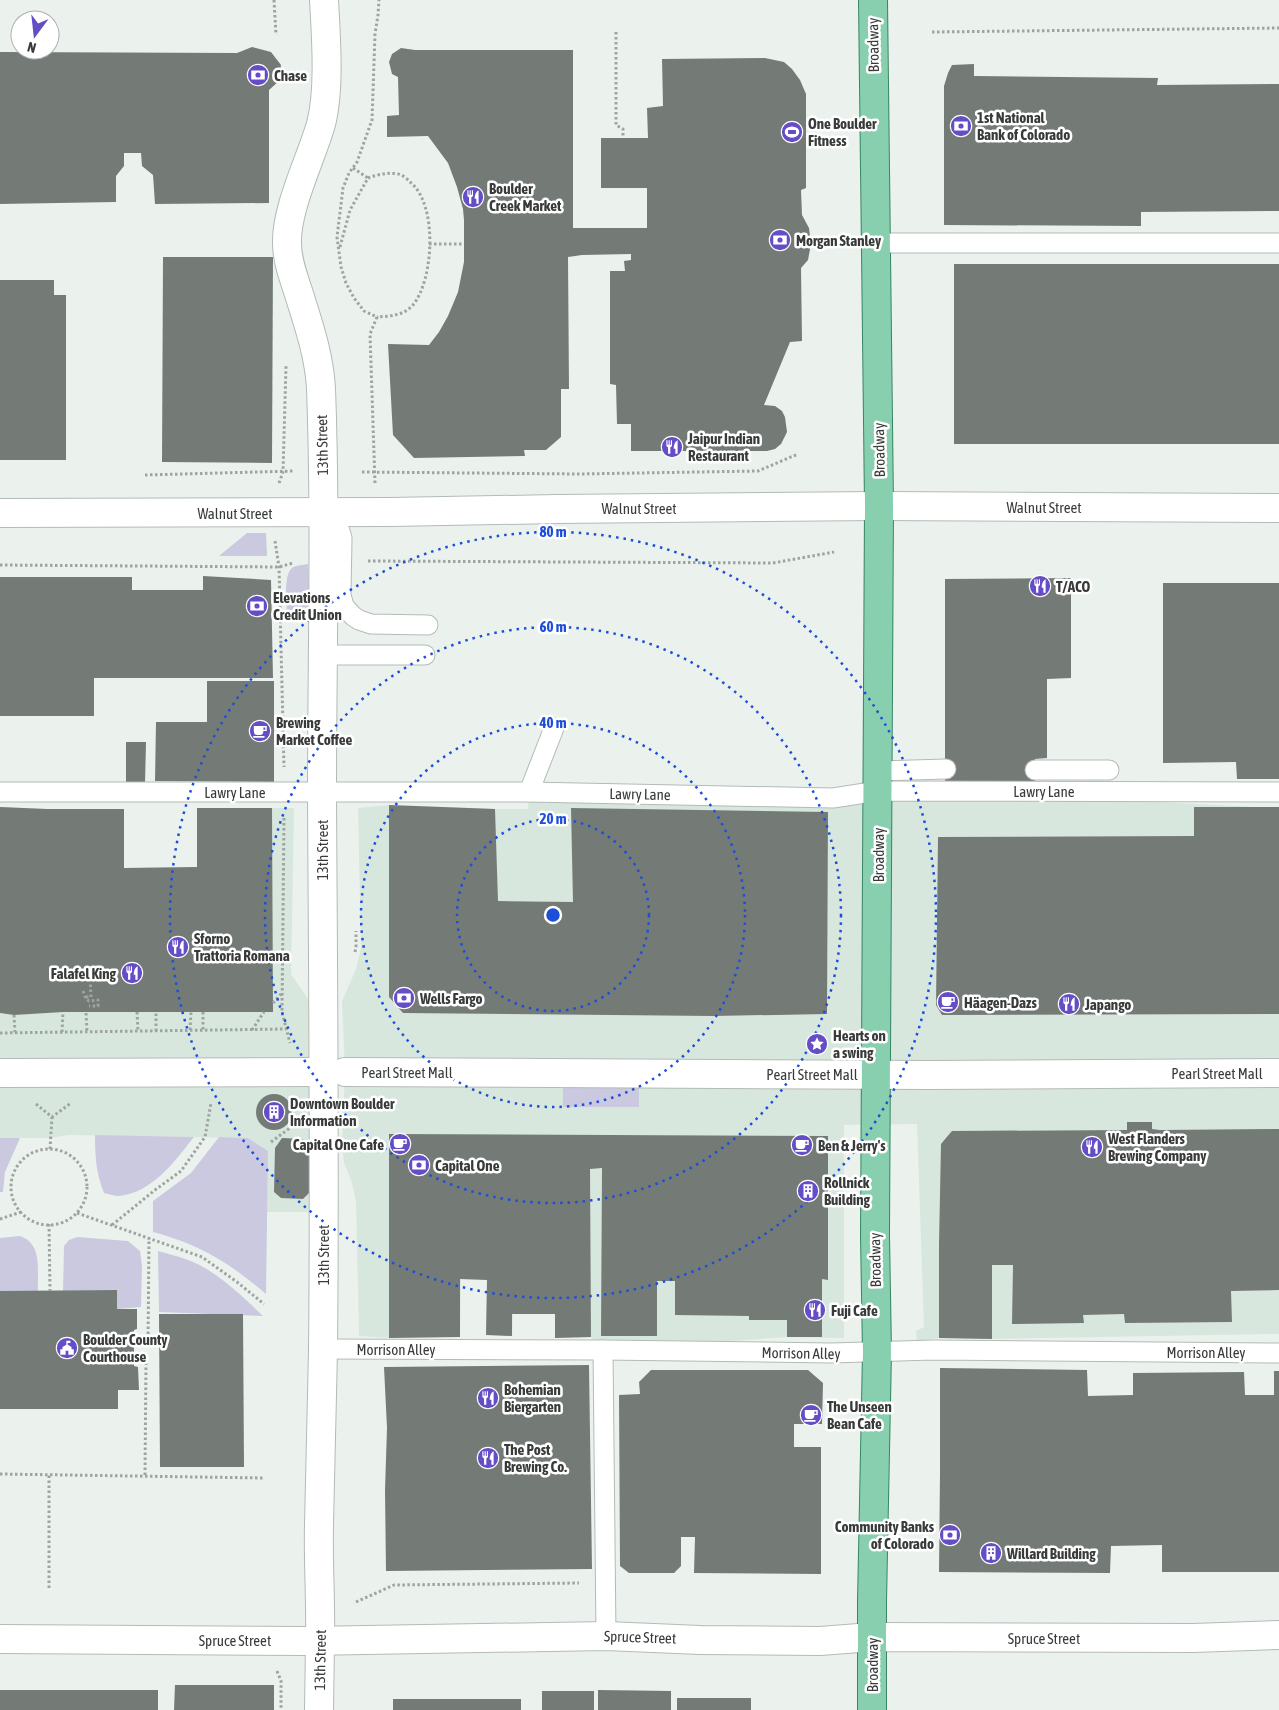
<svg xmlns="http://www.w3.org/2000/svg" width="1279" height="1710" font-family="'Asap Condensed',sans-serif">
	<style>
		.built { fill: #d8e7de }
		.green { fill: #cac9e0 }
		.building { fill: #747b77 }
		.lines { fill: none; stroke-linecap: round; stroke-linejoin: round }
		.service-casing { stroke: #b3bbb6; stroke-width: 21 }
		.pedestrian-casing { stroke: #b3bbb6; stroke-width: 30 }
		.minor-casing { stroke: #b3bbb6; stroke-width: 30 }
		.tertiary-casing { stroke: #b3bbb6; stroke-width: 30 }
		.primary-casing { stroke: #378664; stroke-width: 30 }
		.path { stroke: #9fa4a1; stroke-width: 3; stroke-dasharray: 2.5 2.5; stroke-linecap: butt }
		.service { stroke: #fff; stroke-width: 19 }
		.pedestrian { stroke: #fff; stroke-width: 28 }
		.minor { stroke: #fff; stroke-width: 28 }
		.tertiary { stroke: #fff; stroke-width: 28 }
		.primary { stroke: #87cfaf; stroke-width: 28 }
		.ring { fill: none; stroke: #1d4ed8; stroke-width: 2.5; stroke-dasharray: 2.5 5 }
		.labels { text-anchor: middle; dominant-baseline: central; stroke-width: 5; stroke-linejoin: round; paint-order: stroke }
		.street-label { font-size: 15px; fill: #383b3a; stroke: #fff }
		.poi-label { font-size: 15px; font-weight: bold; fill: #383b3a; stroke: #fff; text-anchor: start }
		.centre { fill: #1d4ed8; stroke: #fff; stroke-width: 2.5 }
		.ring-label { font-size: 15px; text-anchor: middle; font-weight: bold; fill: #1d4ed8; stroke: #fff; stroke-width: 5; stroke-linejoin: round; paint-order: stroke }
	</style>
	<rect width="100%" height="100%" fill="#ebf2ee"/>
	<g class="built">
		<path d="M934,791L1279,808V1334L992,1339L939,1338L917,1341L916,1331L924,1327L917,1124L844,1125V1338L787,1337L603,1350L591,1337L555,1338V1314H513L512,1336L486,1335L487,1280L461,1279L460,1337L389,1338L359,1336L356,1201L351,1180L344,1163L342,1141L345,1072L342,1001L356,969L361,948L358,808L389,805L495,809H528L529,792Z"/>
		<path d="M0,807L47,809H124V868L197,867V808H294L291,974L310,1002L312,1212H267L268,1151L248,1138L68,1135L51,1138H0Z"/>
	</g>
	<g class="green">
		<path d="M247,533H266L267,556H219Z"/>
		<path d="M308,564L310,614L287,615C287,604 283,575 292,568C296,565 303,565 308,564Z"/>
		<rect x="563" y="1082" width="76" height="25"/>
		<path d="M95,1135L194,1137C175,1161 152,1193 119,1196C114,1196 109,1194 104,1193C96,1173 95,1156 95,1135Z"/>
		<path d="M219,1137L248,1138L268,1151L266,1294C228,1262 201,1245 153,1232V1201L191,1173Z"/>
		<path d="M0,1138H20L5,1172L3,1192H0Z"/>
		<path d="M20,1236C43,1244 37,1270 38,1291H0V1238Z"/>
		<path d="M77,1237L128,1241L140,1251L142,1266L141,1307L117,1309V1290L63,1291L64,1246L69,1240Z"/>
		<path d="M158,1251C168,1254 178,1256 188,1260C217,1271 241,1295 263,1316L159,1312Z"/>
	</g>
	<g class="building">
		<path d="M252,47L271,52L281,65L279,81L269,90V203L155,204L153,175L142,166L141,153H124V166L116,176V202L0,204V52L237,53Z"/>
		<path d="M401,48L415,50H573V228H647V188H601V138H648L647,108L663,106L662,59L765,58L784,62L792,69L800,80L806,94V188L801,190L802,215L809,228L811,244L808,260L801,268L802,341L790,342L764,405L775,406L782,411L785,417L787,432L781,444L775,449L767,451H631V424H617L616,385L610,384V271H625L624,261L631,260V254L582,255L568,257L569,389H561V437L546,450H524L525,456L414,458L393,435L388,344L429,345L439,332L448,316L458,292L464,262V220L463,209L457,187L448,163L428,136L387,137V116L399,115L398,77L392,74L389,62L392,54Z"/>
		<path d="M974,64V76L1158,78L1157,85L1279,84V211L1141,212V226L944,225V86L948,73L952,65Z"/>
		<path d="M163,257H273L272,463L162,462Z"/>
		<rect x="954" y="264" width="325" height="180"/>
		<path d="M0,280H54V295H66V460H0Z"/>
		<path d="M203,576L271,580L273,678H94V716H0V577H132V590H203Z"/>
		<path d="M1071,578V678L1047,679V758L1035,759V782L945,783V579Z"/>
		<path d="M1163,583H1279V779H1237L1236,762L1163,763Z"/>
		<path d="M207,681H274V782L155,781L156,722H207Z"/>
		<path d="M126,742H146L145,784H126Z"/>
		<path d="M389,805L495,809L498,901L573,902L571,808L828,812L827,1014L713,1016L403,1013L389,997Z"/>
		<path d="M0,807L47,809H124V868L197,867V808H272L273,1012H63L14,1015L0,1013Z"/>
		<path d="M1194,807H1279V1014L942,1015L936,1005L938,837L1194,836Z"/>
		<circle cx="274" cy="1112" r="18"/>
		<path d="M1127,1122H1152V1129L1160,1130L1279,1129V1290L1231,1291L1232,1322L1125,1323L1124,1314L1083,1315L1084,1323L1012,1324L1013,1265H992V1339L939,1338V1244L941,1144L946,1138L952,1131L1127,1130Z"/>
		<path d="M389,1134L828,1136V1280L822,1279V1337H787V1320H749V1316L675,1315V1281H657V1336H601L602,1168L590,1169L591,1337L555,1338V1314H512V1336L486,1335L487,1280L460,1279V1337L389,1338Z"/>
		<path d="M282,1138L303,1139L310,1149L309,1193L303,1199L281,1198L274,1192L275,1148Z"/>
		<path d="M117,1290V1309H137V1329L134,1330V1366L138,1367L139,1390H118V1409H0V1291Z"/>
		<path d="M159,1314H243L244,1467H160Z"/>
		<path d="M589,1365L592,1569L386,1571L385,1490L387,1428L384,1367Z"/>
		<path d="M940,1368L1087,1370L1088,1396L1133,1395V1373L1244,1372L1245,1395H1274V1371H1279V1572H1162V1545L1111,1546L1110,1573L939,1572L940,1473Z"/>
		<path d="M651,1370H808L823,1383L822,1424H794V1447H821V1574L694,1573L695,1537H681V1566L674,1573H629L620,1566L619,1395L640,1394L639,1382Z"/>
		<path d="M175,1685H274V1710H174Z"/>
		<rect x="0" y="1690" width="158" height="20"/>
		<path d="M598,1690L671,1691V1710H598Z"/>
		<rect x="542" y="1691" width="52" height="19"/>
		<rect x="677" y="1698" width="74" height="12"/>
		<rect x="393" y="1699" width="128" height="11"/>
	</g>
	<g class="lines">
		<g class="service-casing">
			<g id="service">
				<path d="M876,243H1279"/>
				<path d="M323,512C334,519 339,525 342,538L341,595L344,606L353,616L359,620L371,624L428,625"/>
				<path d="M322,655H425"/>
				<path d="M1035,770H1109"/>
				<path d="M879,771L946,769"/>
				<path d="M0,792H529L833,798L878,791L1279,792"/>
				<path d="M529,792L554,728"/>
				<path d="M323,1349L603,1350L831,1353L933,1350L1279,1353"/>
				<path d="M603,1350L606,1636"/>
			</g>
		</g>
		<g class="pedestrian-casing">
			<g id="pedestrian">
				<path d="M345,1072L930,1075L1279,1073"/>
				<path d="M0,1073L313,1072"/>
			</g>
		</g>
		<g class="minor-casing">
			<path id="minor" d="M320,1641C321,1602 318,1563 319,1525C320,1467 322,1408 323,1350C325,1165 323,980 322,795C322,659 326,523 321,388C319,354 308,323 298,291C293,276 287,260 287,243C286,208 311,159 321,124C330,89 326,37 324,0"/>
		</g>
		<g class="tertiary-casing">
			<g id="tertiary">
				<path d="M0,513L390,512L557,509L879,506L1279,508"/>
				<path d="M0,1639L309,1641L606,1636L700,1640L820,1641L872,1637L1193,1638L1279,1635"/>
				<path d="M319,1710L320,1641"/>
			</g>
		</g>
		<g class="primary-casing">
			<path id="primary" d="M872,1710V1602L877,1352L875,1236L879,506L873,0"/>
		</g>
		<g class="path">
			<path d="M274,0L276,35"/>
			<path d="M616,32V125L623,129V138"/>
			<path d="M932,32L1279,28"/>
			<path d="M353,168L368,178"/>
			<path d="M429,244H464"/>
			<path d="M340,247L350,210L368,178C377,175 387,172 398,174C402,174 407,179 410,182C438,204 434,279 413,305C403,316 390,316 377,317"/>
			<path d="M362,472L579,474L758,471L798,454"/>
			<path d="M145,475L294,471"/>
			<path d="M279,483L283,472L286,366"/>
			<path d="M375,483L370,334L377,317L364,311L354,298L346,283L341,267L337,237L343,188L349,173L357,162L372,120L375,34L378,15L379,0"/>
			<path d="M275,541L279,567L284,767"/>
			<path d="M368,561L773,563L834,552"/>
			<path d="M0,565L279,567L293,563"/>
			<path d="M284,818L282,1012L290,1043"/>
			<path d="M355,952L356,947V931"/>
			<path d="M83,991L86,999L89,1001L98,1000V1006H89"/>
			<path d="M86,997H91L90,977"/>
			<path d="M273,1003L281,994"/>
			<path d="M137,1012L138,1031"/>
			<path d="M203,1012V1030"/>
			<path d="M86,1013L87,1032"/>
			<path d="M14,1015L15,1033"/>
			<path d="M190,1030L191,1012"/>
			<path d="M252,1030L264,1012"/>
			<path d="M156,1031V1012"/>
			<path d="M62,1032L63,1012"/>
			<path d="M0,1033L286,1029"/>
			<path d="M36,1104L52,1117L71,1103"/>
			<path d="M271,1142L294,1125"/>
			<path d="M50,1149L52,1117"/>
			<circle cx="49" cy="1187" r="38"/>
			<path d="M77,1213L202,1257L237,1282L264,1304"/>
			<path d="M0,1219L21,1212"/>
			<path d="M49,1224L50,1291"/>
			<path d="M112,1225L155,1190L181,1171L205,1137L211,1103"/>
			<path d="M148,1344L149,1238"/>
			<path d="M0,1474L264,1478"/>
			<path d="M145,1475L146,1360"/>
			<path d="M49,1588V1475"/>
			<path d="M356,1602L394,1585L579,1583"/>
			<path d="M277,1671L281,1681V1710"/>
		</g>
		<use href="#service" class="service"/>
		<use href="#pedestrian" class="pedestrian"/>
		<use href="#minor" class="minor"/>
		<use href="#tertiary" class="tertiary"/>
		<use href="#primary" class="primary"/>
	</g>
	<g class="ring">
		<circle cx="553" cy="915" r="96"/>
		<circle cx="553" cy="915" r="192"/>
		<circle cx="553" cy="915" r="288"/>
		<circle cx="553" cy="915" r="383"/>
	</g>
	<defs>
		<g id="bank-disc" transform="scale(1.125)"><circle r="9.5" fill="#654dc6" stroke="#fff"/><path d="M-6-4H6V4H-6ZM0-2.3a2.3 2.3 0 1 0 0 4.6a2.3 2.3 0 1 0 0-4.6Z" fill="#fff"/></g>
		<g id="stadium-disc" transform="scale(1.125)"><circle r="9.5" fill="#654dc6" stroke="#fff"/><path d="M0-5a6.5 5 0 1 0 0 10a6.5 5 0 1 0 0-10ZM-3.5-1.8h7v3.6h-7Z" fill="#fff"/></g>
		<g id="restaurant-disc" transform="scale(1.125)"><circle r="9.5" fill="#654dc6" stroke="#fff"/><path d="M-5-6h1v4h1v-4h1v4h1v-4h1v5L-1.5 .5V6h-2V.5L-5-1ZM5-6V6H3V1.5H1.5Q1.5-4 5-6Z" fill="#fff"/></g>
		<g id="cafe-disc" transform="scale(1.125)"><circle r="9.5" fill="#654dc6" stroke="#fff"/><path d="M-5.5-4.5H6V0H3Q3 3.5 0 3.5H-2.5Q-5.5 3.5-5.5 0ZM3-3.2v2h1.7v-2ZM-6 4.5H4V6H-6Z" fill="#fff"/></g>
		<g id="sight-disc" transform="scale(1.125)"><circle r="9.5" fill="#654dc6" stroke="#fff"/><path d="M0-6L1.8-2.2L6-1.7L2.9 1.2L3.7 5.4L0 3.3L-3.7 5.4L-2.9 1.2L-6-1.7L-1.8-2.2Z" fill="#fff"/></g>
		<g id="building-disc" transform="scale(1.125)"><circle r="9.5" fill="#654dc6" stroke="#fff"/><path d="M-4-6H4V6H1V3H-1V6H-4ZM-2.5-4.3h1.7v1.8h-1.7ZM.8-4.3h1.7v1.8H.8ZM-2.5-1h1.7V.8h-1.7ZM.8-1h1.7V.8H.8Z" fill="#fff"/></g>
		<g id="civic-disc" transform="scale(1.125)"><circle r="9.5" fill="#654dc6" stroke="#fff"/><path d="M-.6-6.5H3V-4.5H.6V-3L4-1V1h2V6H-6V1h2V-1L-.6-3ZM-1.2 2.5V6h2.4V2.5Z" fill="#fff"/></g>
	</defs>
	<g fill-rule="evenodd">
		<use href="#bank-disc" x="258" y="75"/>
		<use href="#bank-disc" x="961" y="126"/>
		<use href="#stadium-disc" x="792" y="132"/>
		<use href="#restaurant-disc" x="473" y="197"/>
		<use href="#bank-disc" x="780" y="240"/>
		<use href="#restaurant-disc" x="672" y="447"/>
		<use href="#restaurant-disc" x="1040" y="586"/>
		<use href="#bank-disc" x="257" y="606"/>
		<use href="#cafe-disc" x="260" y="731"/>
		<use href="#restaurant-disc" x="178" y="947"/>
		<use href="#restaurant-disc" x="132" y="973"/>
		<use href="#bank-disc" x="404" y="998"/>
		<use href="#cafe-disc" x="948" y="1002"/>
		<use href="#restaurant-disc" x="1069" y="1004"/>
		<use href="#sight-disc" x="817" y="1044"/>
		<use href="#building-disc" x="274" y="1112"/>
		<use href="#cafe-disc" x="400" y="1144"/>
		<use href="#cafe-disc" x="802" y="1145"/>
		<use href="#restaurant-disc" x="1092" y="1147"/>
		<use href="#bank-disc" x="419" y="1165"/>
		<use href="#building-disc" x="808" y="1191"/>
		<use href="#restaurant-disc" x="815" y="1310"/>
		<use href="#civic-disc" x="67" y="1348"/>
		<use href="#restaurant-disc" x="488" y="1398"/>
		<use href="#cafe-disc" x="811" y="1415"/>
		<use href="#restaurant-disc" x="488" y="1458"/>
		<use href="#bank-disc" x="950" y="1535"/>
		<use href="#building-disc" x="991" y="1553"/>
	</g>
	<g class="labels">
		<g class="street-label">
			<text transform="translate(873 45) rotate(-91)">Broadway</text>
			<text transform="translate(322 445) rotate(-91)">13th Street</text>
			<text transform="translate(879 450) rotate(-91)">Broadway</text>
			<text x="1044" y="507">Walnut Street</text>
			<text x="639" y="508">Walnut Street</text>
			<text x="235" y="513">Walnut Street</text>
			<text x="1044" y="791">Lawry Lane</text>
			<text x="235" y="792">Lawry Lane</text>
			<text transform="translate(640 794) rotate(1)">Lawry Lane</text>
			<text transform="translate(322 850) rotate(-90)">13th Street</text>
			<text transform="translate(878 855) rotate(-90)">Broadway</text>
			<text x="407" y="1072">Pearl Street Mall</text>
			<text x="1217" y="1073">Pearl Street Mall</text>
			<text x="812" y="1074">Pearl Street Mall</text>
			<text transform="translate(323 1255) rotate(-90)">13th Street</text>
			<text transform="translate(875 1260) rotate(-91)">Broadway</text>
			<text x="396" y="1349">Morrison Alley</text>
			<text x="1206" y="1352">Morrison Alley</text>
			<text transform="translate(801 1353) rotate(1)">Morrison Alley</text>
			<text transform="translate(640 1637) rotate(2)">Spruce Street</text>
			<text x="1044" y="1638">Spruce Street</text>
			<text x="235" y="1640">Spruce Street</text>
			<text transform="translate(320 1660) rotate(-89)">13th Street</text>
			<text transform="translate(872 1665) rotate(-90)">Broadway</text>
		</g>
		<g class="poi-label">
			<text x="274" y="75">Chase</text>
			<text x="977" y="117">1st National<tspan x="977" dy="17">Bank of Colorado</tspan></text>
			<text x="808" y="123">One Boulder<tspan x="808" dy="17">Fitness</tspan></text>
			<text x="489" y="188">Boulder<tspan x="489" dy="17">Creek Market</tspan></text>
			<text x="796" y="240">Morgan Stanley</text>
			<text x="688" y="438">Jaipur Indian<tspan x="688" dy="17">Restaurant</tspan></text>
			<text x="1056" y="586">T/ACO</text>
			<text x="273" y="597">Elevations<tspan x="273" dy="17">Credit Union</tspan></text>
			<text x="276" y="722">Brewing<tspan x="276" dy="17">Market Coffee</tspan></text>
			<text x="194" y="938">Sforno<tspan x="194" dy="17">Trattoria Romana</tspan></text>
			<text x="116" y="973" text-anchor="end">Falafel King</text>
			<text x="420" y="998">Wells Fargo</text>
			<text x="964" y="1002">Häagen-Dazs</text>
			<text x="1085" y="1004">Japango</text>
			<text x="833" y="1035">Hearts on<tspan x="833" dy="17">a swing</tspan></text>
			<text x="290" y="1103">Downtown Boulder<tspan x="290" dy="17">Information</tspan></text>
			<text x="1108" y="1138">West Flanders<tspan x="1108" dy="17">Brewing Company</tspan></text>
			<text x="384" y="1144" text-anchor="end">Capital One Cafe</text>
			<text x="818" y="1145">Ben &amp; Jerry's</text>
			<text x="435" y="1165">Capital One</text>
			<text x="824" y="1182">Rollnick<tspan x="824" dy="17">Building</tspan></text>
			<text x="831" y="1310">Fuji Cafe</text>
			<text x="83" y="1339">Boulder County<tspan x="83" dy="17">Courthouse</tspan></text>
			<text x="504" y="1389">Bohemian<tspan x="504" dy="17">Biergarten</tspan></text>
			<text x="827" y="1406">The Unseen<tspan x="827" dy="17">Bean Cafe</tspan></text>
			<text x="504" y="1449">The Post<tspan x="504" dy="17">Brewing Co.</tspan></text>
			<text x="934" y="1526" text-anchor="end">Community Banks<tspan x="934" dy="17">of Colorado</tspan></text>
			<text x="1007" y="1553">Willard Building</text>
		</g>
	</g>
	<circle cx="553" cy="915" r="8" class="centre"/>
	<g class="ring-label">
		<text x="553" y="537">80 m</text>
		<text x="553" y="632">60 m</text>
		<text x="553" y="728">40 m</text>
		<text x="553" y="824">20 m</text>
	</g>
	<g transform="translate(35 35) rotate(195)"><circle r="24" fill="#ffffff" stroke="#afb1b0"/>
	<path d="M0-4L9 19L0 12L-9 19Z" fill="#654dc6"/>
	<text y="-8" font-size="14" font-weight="bold" text-anchor="middle" fill="#383b3a">N</text>
	</g>
</svg>
